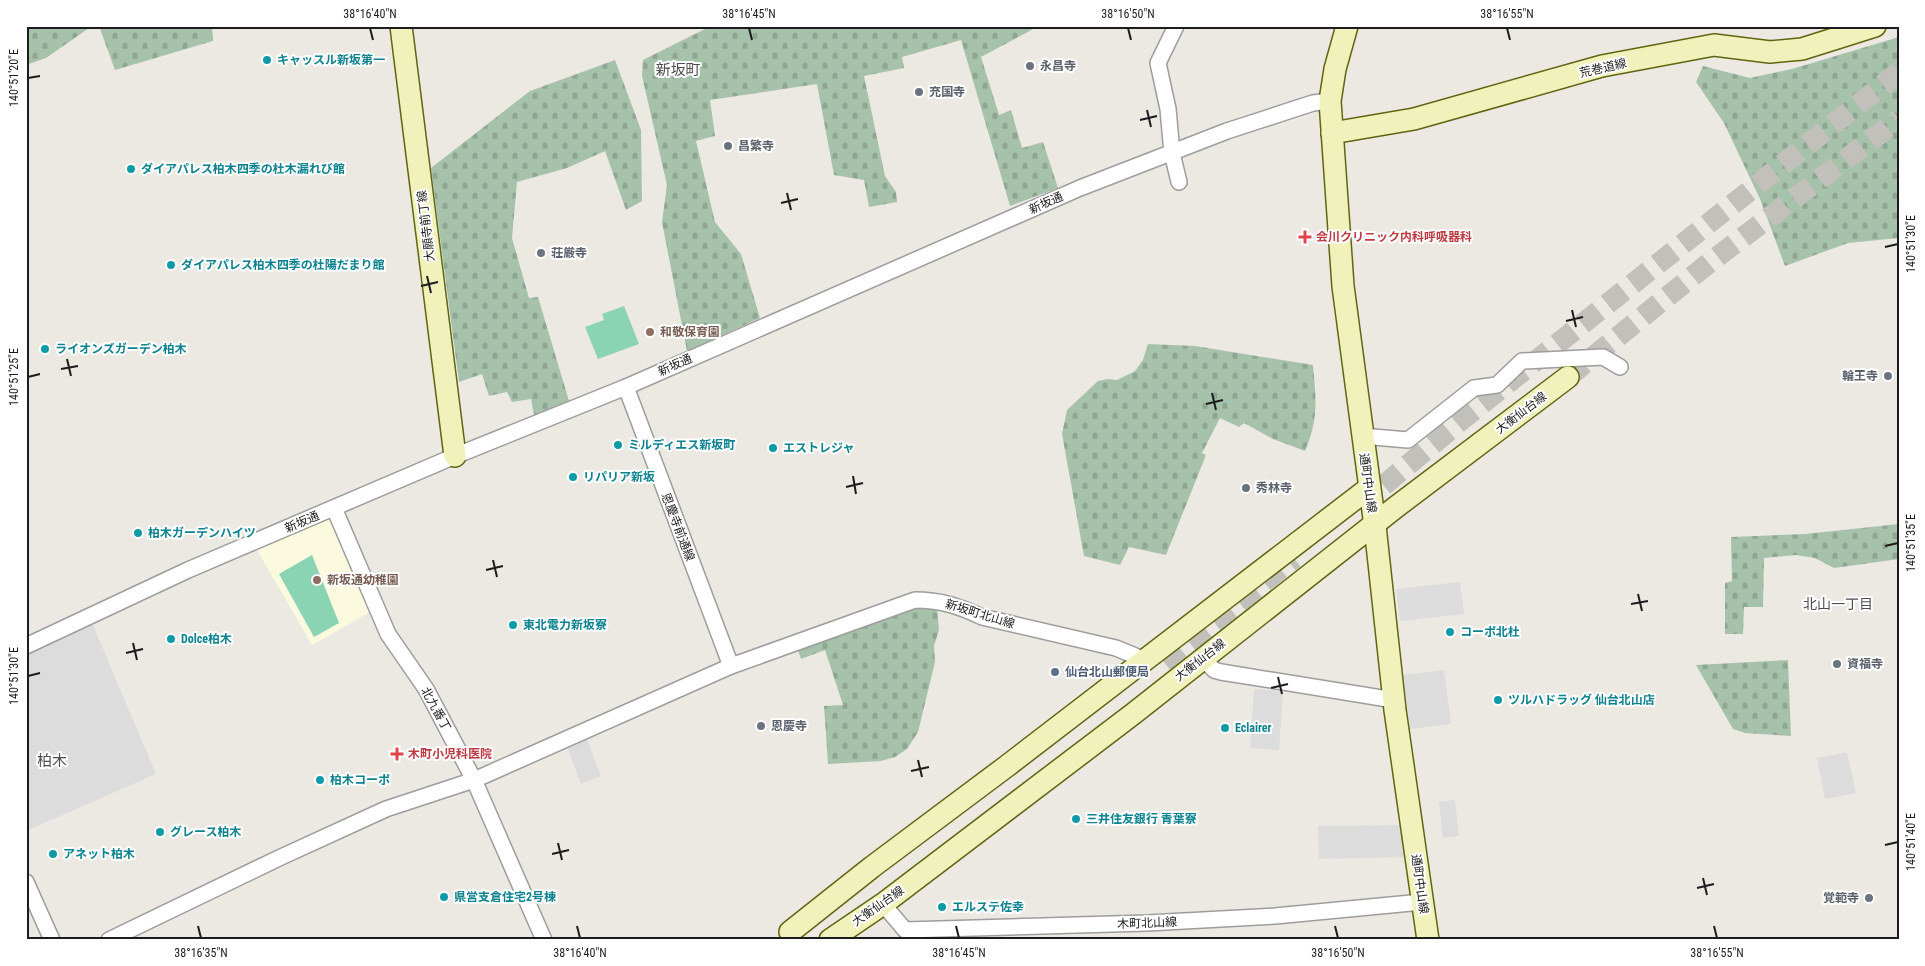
<svg xmlns="http://www.w3.org/2000/svg" width="1925" height="966" font-family="'Roboto Condensed','Noto Sans JP',sans-serif">
	<style>
		.education { fill: #fbf9de }
		.cemetery { fill: url(#cemetery-stones) }
		.pitch { fill: #8ad3b3 }
		.parking { fill: #dcdcdc }
		.lines { fill: none; stroke-linecap: round; stroke-linejoin: round }
		.secondary-tunnel { stroke: #c2c0bb; stroke-width: 21; stroke-dasharray: 21 11; stroke-linecap: butt }
		.street-casing { stroke: #9d9d9d; stroke-width: 18 }
		.secondary-casing { stroke: #606511; stroke-width: 24 }
		.street { stroke: #fff; stroke-width: 15 }
		.secondary { stroke: #f1f1bc; stroke-width: 21 }
		.ticks { fill: none; stroke: #1c1c1c; stroke-width: 2 }
		.culture-dot { fill: #0f9aa8; stroke: #fff; stroke-width: 2 }
		.worship-dot { fill: #6b7280; stroke: #fff; stroke-width: 2 }
		.health-dot { fill: #e0444e; stroke: #fff; stroke-width: 2 }
		.education-dot { fill: #8d6e63; stroke: #fff; stroke-width: 2 }
		.service-dot { fill: #5c6f8a; stroke: #fff; stroke-width: 2 }
		.labels { text-anchor: middle; dominant-baseline: central; stroke-width: 4; stroke-linejoin: round; paint-order: stroke }
		.culture-label { font-size: 12px; font-weight: bold; fill: #0d838f; stroke: #fff; text-anchor: start }
		.worship-label { font-size: 12px; font-weight: bold; fill: #5b616d; stroke: #fff; text-anchor: start }
		.street-label { font-size: 12px; fill: #1c1c1c; stroke: #fff }
		.health-label { font-size: 12px; font-weight: bold; fill: #be3a42; stroke: #fff; text-anchor: start }
		.education-label { font-size: 12px; font-weight: bold; fill: #785e54; stroke: #fff; text-anchor: start }
		.service-label { font-size: 12px; font-weight: bold; fill: #4e5e75; stroke: #fff; text-anchor: start }
		.neighbourhood-label { font-size: 14px; fill: #4f4f4f; stroke: #fff }
		.quarter-label { font-size: 15px; fill: #4f4f4f; stroke: #fff }
		.neatline { fill: none; stroke: #1c1c1c; stroke-width: 2 }
		.ticks-label { font-size: 12px; text-anchor: middle; fill: #1c1c1c }
	</style>
	<defs>
		<pattern id="cemetery-stones" width="16" height="16" patternUnits="userSpaceOnUse" patternTransform="scale(1.25)"><rect width="16" height="16" fill="#a7c2aa"/><path d="M2 7V4a2 2 0 0 1 4 0v3zM10 15v-3a2 2 0 0 1 4 0v3z" fill="#8fa692"/></pattern>
	</defs>
	<rect width="100%" height="100%" fill="#ece9e3"/>
	<path class="education" d="M332,516L372,611L312,645L257,550Z"/>
	<g class="cemetery">
		<path d="M26,26H92L46,58L26,65Z"/>
		<path d="M99,26H212L213,41L115,70Z"/>
		<path d="M711,26H1039L981,57L999,115L1011,110L1022,148L1043,142L1058,188L1010,206L961,40L902,57L904,68L864,76L885,176L896,192L897,202L869,207L864,180L834,175L817,84L710,100L715,136L696,141L715,222L741,254L760,318L687,351L662,222L667,185L642,76L643,60Z"/>
		<path d="M1899,37V238L1848,243L1785,266L1760,199L1724,123L1696,82L1703,66L1750,78L1792,69Z"/>
		<path d="M615,60L641,130L642,201L626,210L605,151L567,168L517,182L512,238L529,298L538,297L569,401L534,415L531,399L512,402L507,392L489,396L482,374L459,382L431,168L530,91Z"/>
		<path d="M1148,344L1195,346L1313,365C1316,400 1319,418 1305,451L1273,439L1244,423L1239,427L1220,418L1202,453L1206,455L1166,555L1129,547L1120,565L1084,556L1062,434L1067,410L1098,381L1108,379L1117,380L1135,371L1143,360Z"/>
		<path d="M1899,524V559L1834,568L1815,558L1796,555L1764,558L1763,607H1744L1743,634H1725V583L1732,581L1731,537L1805,534Z"/>
		<path d="M913,606L937,607L939,630L934,646L935,662L918,732L907,749L895,757L881,761L828,764L824,706L843,705L825,650L801,659L797,647Z"/>
		<path d="M1788,660L1791,736L1745,733L1733,729L1696,665Z"/>
	</g>
	<g class="pitch">
		<path d="M624,306L639,344L598,359L585,327L604,320L602,314Z"/>
		<path d="M312,555L339,623L314,637L279,574Z"/>
	</g>
	<g class="parking">
		<path d="M1460,582L1464,614L1400,621L1396,589Z"/>
		<path d="M92,623L156,774L26,831V655Z"/>
		<path d="M1444,670L1451,724L1410,729L1403,675Z"/>
		<path d="M1254,689L1283,691L1279,750L1250,748Z"/>
		<path d="M587,740L601,776L581,784L567,747Z"/>
		<path d="M1847,752L1856,793L1825,799L1817,758Z"/>
		<path d="M1455,800L1459,836L1443,838L1439,802Z"/>
		<path d="M1405,825L1406,857L1319,859L1318,826Z"/>
	</g>
	<g class="lines">
		<g class="secondary-tunnel">
			<path d="M1568,377L1709,263L1899,119"/>
			<path d="M1359,506L1464,418L1899,72"/>
			<path d="M1164,662L1294,558"/>
		</g>
		<g class="street-casing">
			<g id="street">
				<path d="M1176,26L1158,63L1168,109L1172,153L1179,182"/>
				<path d="M626,387L731,666"/>
				<path d="M1362,436L1408,440L1474,388L1497,385L1522,361L1603,357L1620,367"/>
				<path d="M334,508L388,634L426,689L474,780L544,940"/>
				<path d="M26,646L188,570L455,456L626,387L1080,188L1227,131L1313,103L1330,101"/>
				<path d="M1203,658L1214,670L1221,672L1394,700"/>
				<path d="M26,882L52,940"/>
				<path d="M883,904L905,930L1147,923L1275,916L1422,902"/>
				<path d="M109,940L279,858L386,809L474,780L731,666L915,600C940,600 959,606 982,617L1116,648L1145,660"/>
			</g>
		</g>
		<g class="secondary-casing">
			<g id="secondary">
				<path d="M401,26L455,456"/>
				<path d="M1347,26L1335,69L1330,101L1343,286L1375,526L1395,710L1428,940"/>
				<path d="M1332,133L1414,119L1602,66L1714,45L1770,52L1802,49L1875,26"/>
				<path d="M790,932L872,867L1007,766L1369,488"/>
				<path d="M830,940L883,904L1133,714L1396,507L1568,377"/>
			</g>
		</g>
		<use href="#street" class="street"/>
		<use href="#secondary" class="secondary"/>
	</g>
	<path class="ticks" d="M370,28L373,40M749,28L752,40M1128,28L1131,40M1507,28L1510,40M28,78L40,76M1147,110L1151,127M1140,120L1157,116M787,193L791,210M781,203L798,199M1885,247L1898,244M427,276L431,293M421,286L438,282M1572,310L1576,327M1566,321L1583,317M67,359L71,376M61,369L78,366M28,377L40,374M1212,393L1216,410M1206,404L1223,400M853,476L856,494M846,487L863,483M1885,546L1898,543M493,560L497,577M486,570L503,566M1638,594L1642,611M1631,604L1648,601M133,643L137,660M126,653L143,649M28,676L40,673M1278,677L1282,694M1271,688L1288,684M918,760L922,777M911,771L929,767M558,843L562,860M1885,845L1898,842M552,854L569,850M1703,878L1707,895M1697,888L1714,884M198,926L201,938M577,926L580,938M956,926L959,938M1335,926L1338,938M1714,926L1717,938"/>
	<g class="culture-dot">
		<circle cx="267" cy="60" r="5"/>
		<circle cx="131" cy="169" r="5"/>
		<circle cx="171" cy="265" r="5"/>
		<circle cx="45" cy="349" r="5"/>
		<circle cx="618" cy="445" r="5"/>
		<circle cx="773" cy="448" r="5"/>
		<circle cx="573" cy="477" r="5"/>
		<circle cx="138" cy="533" r="5"/>
		<circle cx="513" cy="625" r="5"/>
		<circle cx="1450" cy="632" r="5"/>
		<circle cx="171" cy="639" r="5"/>
		<circle cx="1498" cy="700" r="5"/>
		<circle cx="1225" cy="728" r="5"/>
		<circle cx="320" cy="780" r="5"/>
		<circle cx="1076" cy="819" r="5"/>
		<circle cx="160" cy="832" r="5"/>
		<circle cx="53" cy="854" r="5"/>
		<circle cx="444" cy="897" r="5"/>
		<circle cx="942" cy="907" r="5"/>
	</g>
	<g class="worship-dot">
		<circle cx="1030" cy="66" r="5"/>
		<circle cx="919" cy="92" r="5"/>
		<circle cx="728" cy="146" r="5"/>
		<circle cx="541" cy="253" r="5"/>
		<circle cx="1888" cy="376" r="5"/>
		<circle cx="1246" cy="488" r="5"/>
		<circle cx="1837" cy="664" r="5"/>
		<circle cx="761" cy="726" r="5"/>
		<circle cx="1869" cy="898" r="5"/>
	</g>
	<g class="health-dot">
		<path d="M1302.5 229.5h5v5h5v5h-5v5h-5v-5h-5v-5h5z"/>
		<path d="M394.5 746.5h5v5h5v5h-5v5h-5v-5h-5v-5h5z"/>
	</g>
	<g class="education-dot">
		<circle cx="650" cy="332" r="5"/>
		<circle cx="317" cy="580" r="5"/>
	</g>
	<circle class="service-dot" cx="1055" cy="672" r="5"/>
	<g class="labels">
		<g class="culture-label">
			<text x="277" y="60">キャッスル新坂第一</text>
			<text x="141" y="169">ダイアパレス柏木四季の杜木漏れび館</text>
			<text x="181" y="265">ダイアパレス柏木四季の杜陽だまり館</text>
			<text x="55" y="349">ライオンズガーデン柏木</text>
			<text x="628" y="445">ミルディエス新坂町</text>
			<text x="783" y="448">エストレジャ</text>
			<text x="583" y="477">リパリア新坂</text>
			<text x="148" y="533">柏木ガーデンハイツ</text>
			<text x="523" y="625">東北電力新坂寮</text>
			<text x="1460" y="632">コーポ北杜</text>
			<text x="181" y="639">Dolce柏木</text>
			<text x="1508" y="700">ツルハドラッグ 仙台北山店</text>
			<text x="1235" y="728">Eclairer</text>
			<text x="330" y="780">柏木コーポ</text>
			<text x="1086" y="819">三井住友銀行 青葉寮</text>
			<text x="170" y="832">グレース柏木</text>
			<text x="63" y="854">アネット柏木</text>
			<text x="454" y="897">県営支倉住宅2号棟</text>
			<text x="952" y="907">エルステ佐幸</text>
		</g>
		<g class="worship-label">
			<text x="1040" y="66">永昌寺</text>
			<text x="929" y="92">充国寺</text>
			<text x="738" y="146">昌繁寺</text>
			<text x="551" y="253">荘厳寺</text>
			<text x="1878" y="376" text-anchor="end">輪王寺</text>
			<text x="1256" y="488">秀林寺</text>
			<text x="1847" y="664">資福寺</text>
			<text x="771" y="726">恩慶寺</text>
			<text x="1859" y="898" text-anchor="end">覚範寺</text>
		</g>
		<g class="street-label">
			<text transform="translate(1603 68) rotate(-13)">荒巻道線</text>
			<text transform="translate(1046 203) rotate(-24)">新坂通</text>
			<text transform="translate(426 226) rotate(-97)">大願寺前丁線</text>
			<text transform="translate(675 365) rotate(-24)">新坂通</text>
			<text transform="translate(1521 413) rotate(-37)">大衡仙台線</text>
			<text transform="translate(1368 483) rotate(82)">通町中山線</text>
			<text transform="translate(302 522) rotate(-23)">新坂通</text>
			<text transform="translate(678 527) rotate(69)">恩慶寺前通線</text>
			<text transform="translate(980 614) rotate(17)">新坂町北山線</text>
			<text transform="translate(1200 660) rotate(-38)">大衡仙台線</text>
			<text transform="translate(436 709) rotate(61)">北九番丁</text>
			<text transform="translate(1420 884) rotate(82)">通町中山線</text>
			<text transform="translate(878 906) rotate(-35)">大衡仙台線</text>
			<text transform="translate(1147 923) rotate(-2)">木町北山線</text>
		</g>
		<g class="health-label">
			<text x="1316" y="237">会川クリニック内科呼吸器科</text>
			<text x="408" y="754">木町小児科医院</text>
		</g>
		<g class="education-label">
			<text x="660" y="332">和敬保育園</text>
			<text x="327" y="580">新坂通幼稚園</text>
		</g>
		<g class="service-label">
			<text x="1065" y="672">仙台北山郵便局</text>
		</g>
		<g class="neighbourhood-label">
			<text x="1838" y="604">北山一丁目</text>
		</g>
		<g class="quarter-label">
			<text x="678" y="70">新坂町</text>
			<text x="52" y="761">柏木</text>
		</g>
	</g>
	<rect width="1925" height="966" fill="none" stroke="#ffffff" stroke-width="55"/>
	<rect x="28" y="28" width="1870" height="910" class="neatline"/>
	<g class="ticks-label">
		<text x="370" y="18">38°16'40"N</text>
		<text x="749" y="18">38°16'45"N</text>
		<text x="1128" y="18">38°16'50"N</text>
		<text x="1507" y="18">38°16'55"N</text>
		<text transform="translate(14 78) rotate(-90)" y="4">140°51'20"E</text>
		<text transform="translate(1911 244) rotate(-90)" y="4">140°51'30"E</text>
		<text transform="translate(14 377) rotate(-90)" y="4">140°51'25"E</text>
		<text transform="translate(1911 543) rotate(-90)" y="4">140°51'35"E</text>
		<text transform="translate(14 676) rotate(-90)" y="4">140°51'30"E</text>
		<text transform="translate(1911 842) rotate(-90)" y="4">140°51'40"E</text>
		<text x="201" y="957">38°16'35"N</text>
		<text x="580" y="957">38°16'40"N</text>
		<text x="959" y="957">38°16'45"N</text>
		<text x="1338" y="957">38°16'50"N</text>
		<text x="1717" y="957">38°16'55"N</text>
	</g>
</svg>
